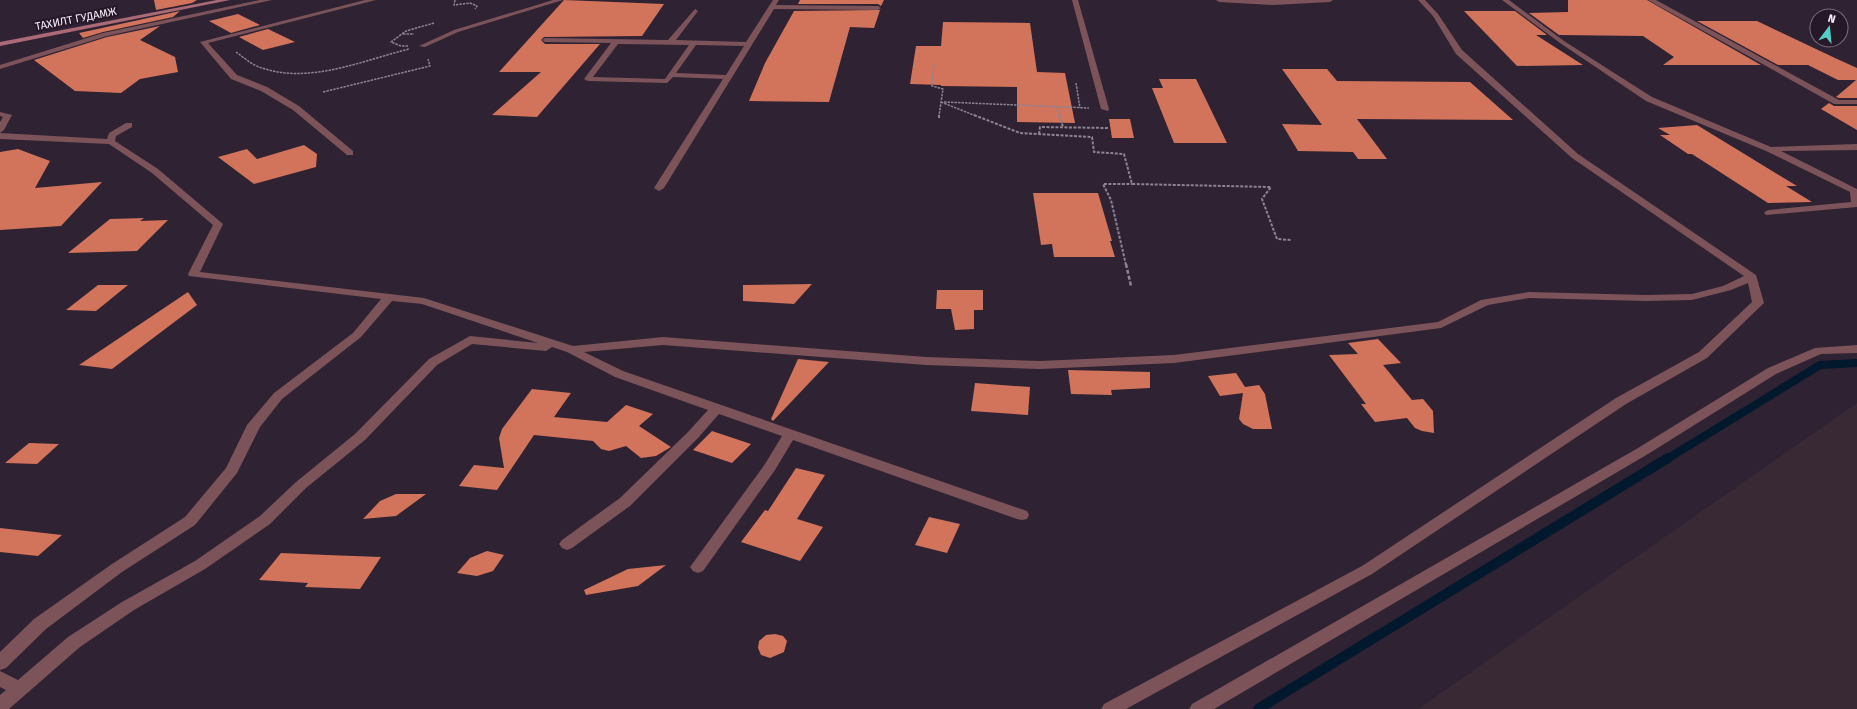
<svg xmlns="http://www.w3.org/2000/svg" width="1857" height="709" font-family="'Fira Sans',sans-serif">
	<style>
		.industrial { fill: #382935 }
		.lines { fill: none; stroke-linecap: round; stroke-linejoin: round }
		.stream-far1 { stroke: #02182c; stroke-width: 8 }
		.stream { stroke: #02182c; stroke-width: 10 }
		.building { fill: #d2735b }
		.path-far2 { stroke: #8f8392; stroke-width: 1.5; stroke-dasharray: 2.5 1; stroke-linecap: butt }
		.path-far1 { stroke: #8f8392; stroke-width: 2; stroke-dasharray: 3 1.5; stroke-linecap: butt }
		.path { stroke: #8f8392; stroke-width: 2.5; stroke-dasharray: 4 2; stroke-linecap: butt }
		.lane { fill: #7c5359; fill-rule: evenodd }
		.street { fill: #7c5359; fill-rule: evenodd }
		.secondary { fill: #ab6a75; fill-rule: evenodd }
		.labels { text-anchor: middle; dominant-baseline: central; stroke-width: 4; stroke-linejoin: round; paint-order: stroke }
		.far-street-label { font-size: 11px; fill: #f9f0fc; stroke: #251829 }
	</style>
	<rect width="100%" height="100%" fill="#2f2233"/>
	<path class="industrial" d="M1857,403V709H1418Z"/>
	<g class="lines">
		<path class="stream-far1" d="M1667,459L1820,365L1857,363"/>
		<path class="stream" d="M1258,709L1668,458"/>
	</g>
	<g class="building">
		<path d="M154,0H197L192,3L156,10Z"/>
		<path d="M564,0L664,4L642,36L544,37L541,40L545,44H600L537,117L492,115L541,72H499Z"/>
		<path d="M800,0H884L881,6L878,4H798Z"/>
		<path d="M1568,0H1647L1761,65H1663L1674,57L1643,36L1559,35L1529,13L1568,12Z"/>
		<path d="M880,10L874,28L850,27L829,102L749,101L765,63L794,11Z"/>
		<path d="M180,11L173,17L103,32L83,38L79,33Z"/>
		<path d="M1464,11H1515L1547,35H1536L1583,65L1517,66Z"/>
		<path d="M238,14L260,25L231,33L209,21Z"/>
		<path d="M1697,21H1757L1835,58L1857,68V98H1839L1836,97L1856,80H1838L1808,65H1778Z"/>
		<path d="M943,22L1030,23L1037,72L1065,73L1075,123L1017,122V87L941,86V85L910,84L916,46H941Z"/>
		<path d="M160,26L140,40L175,57L178,72L140,79L121,93L75,91L34,60L107,37Z"/>
		<path d="M268,29L295,42L263,50L239,37Z"/>
		<path d="M1282,69H1327L1337,81L1470,82L1513,120L1357,119L1387,159H1358L1353,152L1298,151L1282,124L1322,125Z"/>
		<path d="M1159,79H1196L1227,143H1174L1152,88H1163Z"/>
		<path d="M1829,103L1834,106H1857V130L1821,109Z"/>
		<path d="M1109,119H1130L1134,138H1112Z"/>
		<path d="M1697,125L1797,186H1786L1812,202L1768,203L1692,154H1688L1660,135H1670L1658,128Z"/>
		<path d="M304,145L317,154L316,167L254,184L218,157L247,149L257,159Z"/>
		<path d="M18,149L50,161L35,188L102,182L61,226L0,230V152Z"/>
		<path d="M1033,193H1098L1112,241H1110L1115,257H1054L1052,244L1041,245Z"/>
		<path d="M144,218L140,221L168,220L137,251L68,253L110,219Z"/>
		<path d="M812,284L794,304L743,301V285Z"/>
		<path d="M98,285H128L96,311L66,310Z"/>
		<path d="M937,290H983V310H974V329L955,330L951,309H936Z"/>
		<path d="M188,292L197,305L112,369L79,365Z"/>
		<path d="M1378,339L1401,363L1383,365L1412,400L1423,399L1433,411L1434,433L1422,431L1415,428L1407,418L1375,422L1361,404H1366L1329,355L1358,354L1348,343Z"/>
		<path d="M798,359L829,362L773,421L771,419Z"/>
		<path d="M1068,370L1150,372V388L1111,390L1112,395L1071,394Z"/>
		<path d="M1236,373L1245,387L1259,385L1265,394L1272,429H1253L1243,424L1239,419L1243,393L1220,396L1208,376Z"/>
		<path d="M975,383L1030,387L1028,415L971,411Z"/>
		<path d="M532,389L571,393L554,417L607,422L626,405L653,414L639,426L671,447L656,456L641,458L626,446L609,451L601,449L593,441L534,435L497,490L459,486L474,465L504,468L499,438L502,429Z"/>
		<path d="M712,431L751,444L732,463L693,450Z"/>
		<path d="M29,443L59,444L37,464L5,463Z"/>
		<path d="M796,468L825,475L797,519L823,527L800,561L741,542L765,510L768,511Z"/>
		<path d="M396,494H426L396,516L363,519L380,501Z"/>
		<path d="M929,517L960,524L947,553L915,545Z"/>
		<path d="M0,528L62,535L38,556L0,552Z"/>
		<path d="M487,551L504,555L493,571L477,576L457,573L470,558Z"/>
		<path d="M281,553L327,555L381,557L360,589L305,587L308,583L259,580Z"/>
		<path d="M666,565L638,586L586,595L584,590L628,569Z"/>
		<path d="M775,634L783,636L787,641L784,652L770,658L761,655L758,648L759,641L766,635Z"/>
	</g>
	<g class="lines">
		<g class="path-far2">
			<path d="M455,0L454,5L470,3L477,6L475,9"/>
			<path d="M403,34H414"/>
			<path d="M408,46H401L391,42L406,31L434,23"/>
			<path d="M236,52C243,57 251,64 259,67C308,85 361,61 409,49"/>
			<path d="M934,64L932,86L943,89L939,116"/>
			<path d="M1076,83L1080,108"/>
			<path d="M323,92L430,66L428,59"/>
			<path d="M941,102L976,116"/>
			<path d="M944,102L1089,108"/>
			<path d="M1057,107L1060,116"/>
		</g>
		<g class="path-far1">
			<path d="M974,115L1020,133L1092,137L1094,152L1124,154L1132,184L1271,187L1262,199L1277,239L1291,240"/>
			<path d="M1059,115L1063,127"/>
			<path d="M939,118V115"/>
			<path d="M1039,134L1040,127L1109,128"/>
			<path d="M1126,265L1111,200L1103,184H1132"/>
		</g>
		<path class="path" d="M1126,264L1131,286"/>
		<g class="lane">
			<path d="M553,0H563L458,32L425,47L419,46L454,30Z"/>
			<path d="M773,0H779L776,5L878,6L881,8L878,10L774,9L664,188L659,191L654,188L723,79L673,77L667,83L588,81L584,79L611,43L545,42L542,40L545,38L668,40L695,9L698,11L676,40L746,42ZM618,44L689,45L665,79L593,77ZM696,45L744,46L726,75L676,73Z"/>
			<path d="M1072,0H1078L1109,109L1108,111L1101,109Z"/>
			<path d="M1216,0H1333L1330,2L1274,5L1219,2Z"/>
		</g>
		<g class="street">
			<path d="M260,0H272L107,36L0,69V65L103,33Z"/>
			<path d="M365,0H376L208,43L237,75L267,87L299,106L353,151V155H347L293,110L261,91L231,79L200,42Z"/>
			<path d="M1418,0H1425L1438,14L1462,50L1578,154L1756,275L1764,303L1707,358L1626,404L1372,574L1126,709H1101L1104,704L1362,566L1616,398L1699,352L1752,302L1748,283L1731,290L1692,300L1646,301L1529,298L1488,305L1441,328L1174,363L1040,369L926,365L663,345L584,352L623,371L1027,511L1029,515L1027,519L1022,520L1017,519L793,440L775,470L703,571L698,573L693,571L690,567L693,563L765,464L782,436L719,414L698,438L630,506L572,548L567,550L562,548L559,544L562,540L620,498L688,432L708,410L615,377L567,352L552,347L546,351L472,344L437,365L365,440L306,488L270,524L205,569L134,610L80,647L9,709H0V695L6,690L0,687V671L18,680L68,637L122,602L195,561L260,516L296,482L355,434L429,359L470,336L538,343L422,304L392,301L361,337L282,399L260,427L237,473L195,525L122,572L46,629L6,668L0,670V652L34,619L112,564L185,517L226,468L247,425L274,393L353,333L381,299L189,276L188,274L213,225L152,173L109,144L0,139V133L107,139L109,133L126,123H132V127L116,136L115,141L158,169L223,224L200,272L424,298L573,346L663,337L926,357L1040,361L1174,355L1438,322L1481,300L1529,292L1646,295L1692,294L1723,286L1744,276L1572,158L1456,54L1433,16Z"/>
			<path d="M1502,0H1509L1564,41L1652,97L1771,147L1857,144V150L1781,151L1857,189V207L1766,215L1764,213L1766,211L1769,210L1851,202L1850,192L1766,151L1646,101L1560,43Z"/>
			<path d="M1648,0H1656L1839,100H1857V104H1834Z"/>
			<path d="M0,112L12,115L4,130L0,133V122L3,117L0,116Z"/>
			<path d="M1857,345V353L1821,354L1776,374L1648,454L1214,709H1189L1192,704L1638,448L1768,368L1815,348Z"/>
		</g>
		<path class="secondary" d="M217,0H230L0,46V42Z"/>
	</g>
	<g class="labels">
		<g class="far-street-label">
			<text transform="translate(76 19) rotate(-11)">ТАХИЛТ ГУДАМЖ</text>
		</g>
	</g>
	<g transform="translate(1829 28) rotate(16)"><circle r="19" fill="#251829" stroke="#7a6e7d"/>
	<path d="M0-3L7 15L0 10L-7 15Z" fill="#55cec6"/>
	<text y="-6" font-size="11" font-weight="bold" text-anchor="middle" fill="#f9f0fc">N</text>
	</g>
</svg>
